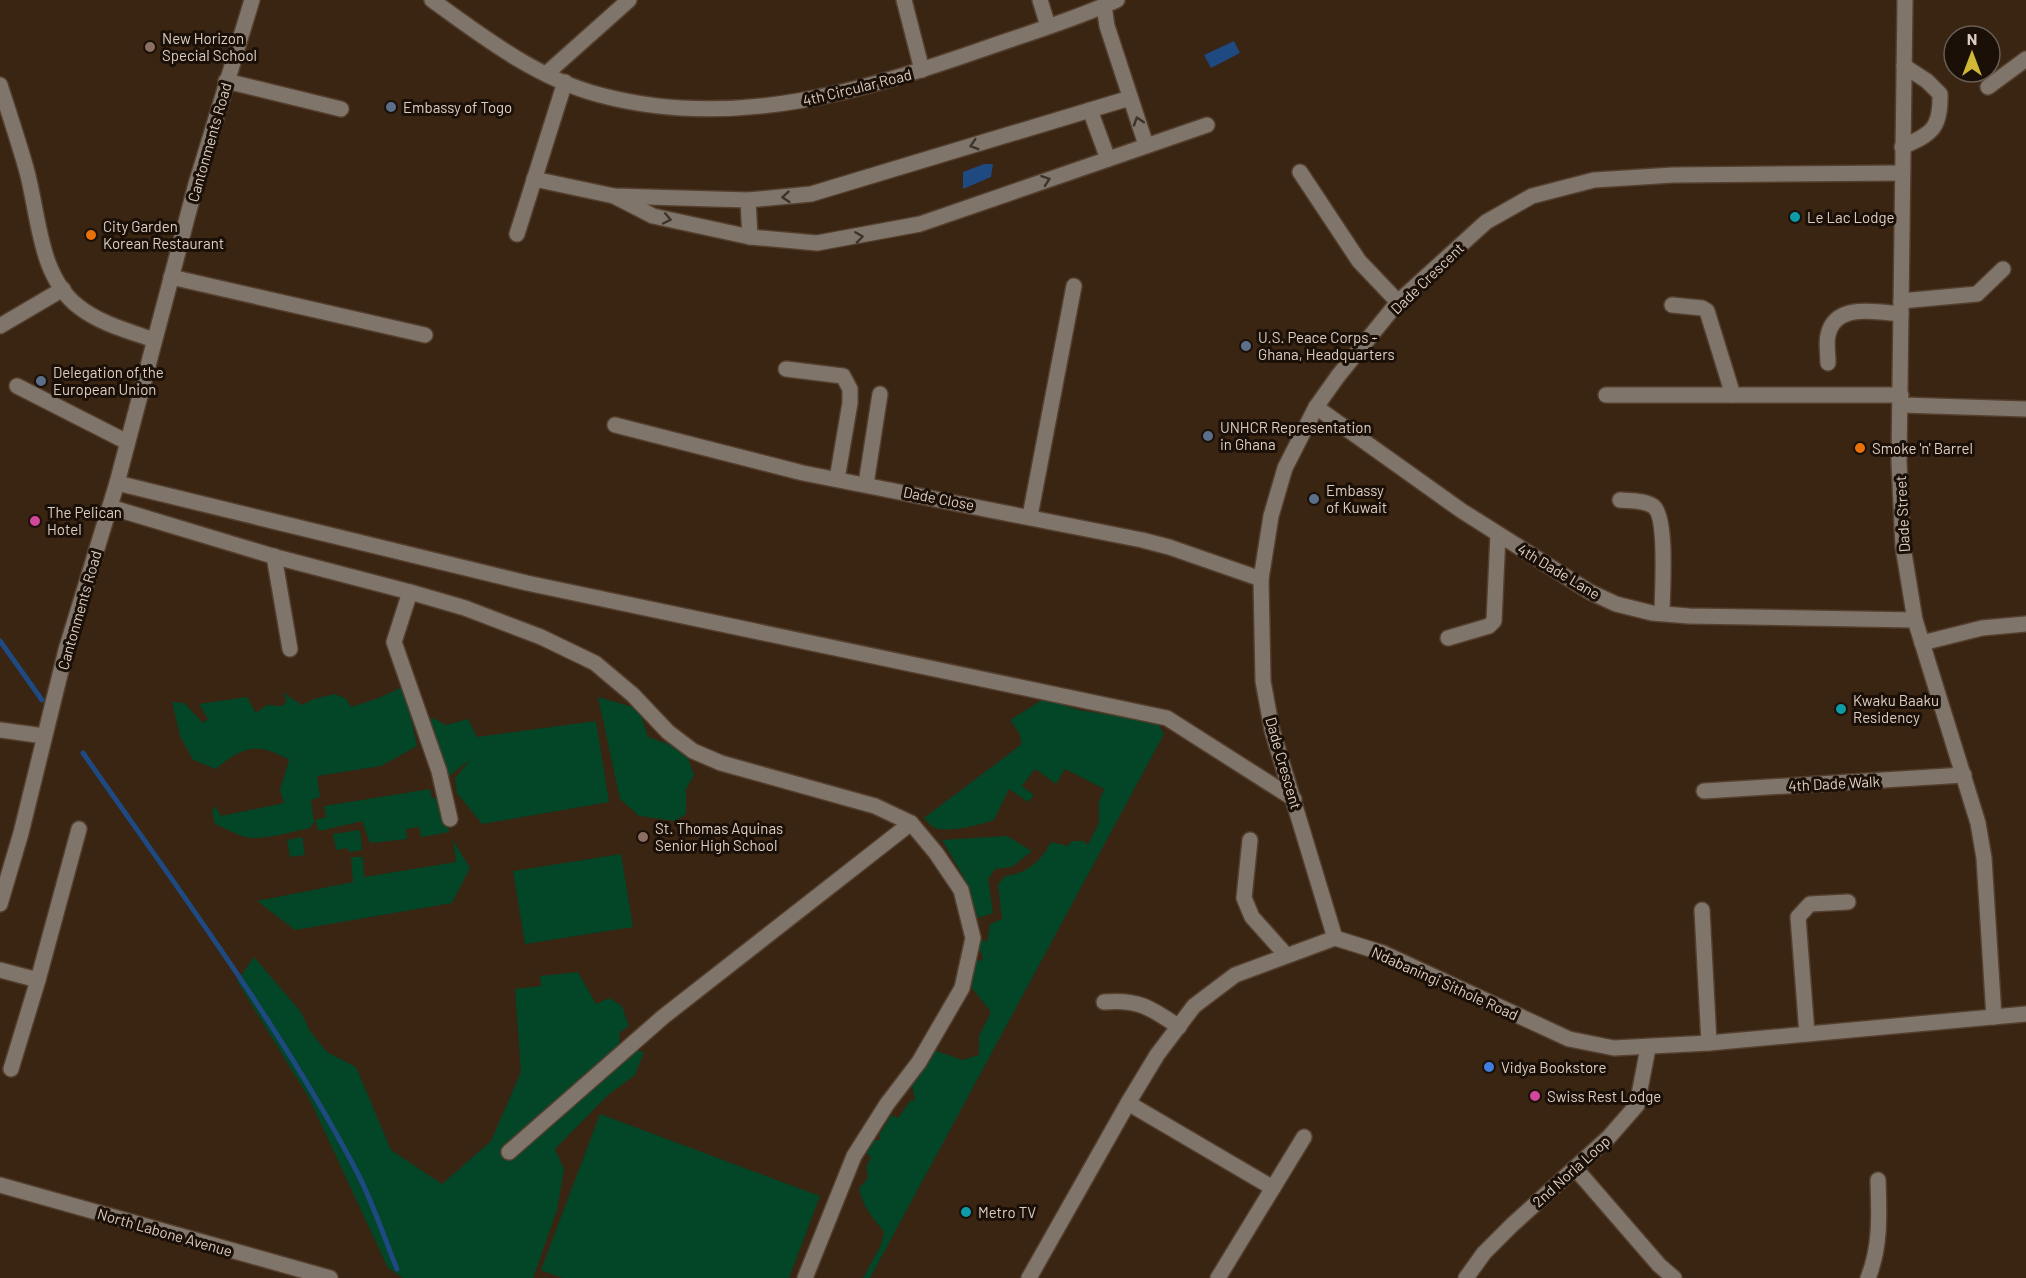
<svg xmlns="http://www.w3.org/2000/svg" width="2026" height="1278" font-family="Barlow,sans-serif">
	<style>
		.green { fill: #034527 }
		.water { fill: #1e4981 }
		.lines { fill: none; stroke-linecap: round; stroke-linejoin: round }
		.stream { stroke: #1e4981; stroke-width: 5 }
		.minor-casing { stroke: #543f2e; stroke-width: 18 }
		.minor { stroke: #7f756a; stroke-width: 15 }
		.oneway { stroke: #3d332a }
		.education-dot { fill: #8d6e63; stroke: #1a1008; stroke-width: 2 }
		.service-dot { fill: #5c6f8a; stroke: #1a1008; stroke-width: 2 }
		.culture-dot { fill: #0f9aa8; stroke: #1a1008; stroke-width: 2 }
		.food-dot { fill: #e8710a; stroke: #1a1008; stroke-width: 2 }
		.hotel-dot { fill: #d1479c; stroke: #1a1008; stroke-width: 2 }
		.shop-dot { fill: #3f7fe0; stroke: #1a1008; stroke-width: 2 }
		.labels { text-anchor: middle; dominant-baseline: central; stroke-width: 6; stroke-linejoin: round; paint-order: stroke }
		.poi-label { font-size: 15px; fill: #ddcec3; stroke: #1a1008; text-anchor: start }
		.street-label { font-size: 15px; fill: #ddcec3; stroke: #1a1008 }
	</style>
	<rect width="100%" height="100%" fill="#3a2412"/>
	<g class="green">
		<path d="M402,687L411,696L410,713L417,746L381,766L317,776L320,797L311,800L314,822L310,828C294,831 262,841 246,837C236,835 225,828 215,824L212,812L215,806L221,816L284,803L280,790L289,760C258,742 243,746 216,769L193,760L180,736L172,702L184,703L203,723L208,719L199,704L247,697L256,713L267,705L282,706L287,701L282,692L302,705L314,699L335,694L346,699L351,707L379,698Z"/>
		<path d="M598,697L639,709L648,737L685,750L694,775L686,789V814L675,821L639,816L620,799Z"/>
		<path d="M1045,698L1078,710L1157,722L1164,734L870,1278H863L881,1245L884,1232C873,1218 862,1206 859,1188C866,1182 870,1177 866,1168L871,1157L865,1152L871,1140H880V1133L891,1115L898,1118L910,1101L915,1100L912,1085L926,1066L923,1060L934,1050L962,1060L979,1055V1036L991,1012L965,979L973,958L982,961L983,957L976,943L979,938L987,942L990,924L1002,919L998,885L1005,876C1028,873 1040,862 1051,842L1068,846L1072,841H1084L1088,845L1099,823V802L1104,789L1065,769L1056,784L1035,769L1022,786L1034,795L1028,802L1009,789L994,820C978,825 957,831 940,829C933,829 929,823 924,818L1022,744L1019,733L1010,720Z"/>
		<path d="M433,718L446,725L468,719L477,737L596,721L609,802L482,824L457,793L455,778L471,759L449,776C430,764 420,745 413,724Z"/>
		<path d="M430,789L432,798L444,796L449,832L421,837L419,827L406,829L407,839L370,843L362,821L319,831L315,820L326,817L324,806Z"/>
		<path d="M360,830L362,850L349,852L347,848L336,850L333,834Z"/>
		<path d="M1007,836L1032,851L1012,867L995,869L988,879L993,913L978,918L963,876L942,840Z"/>
		<path d="M302,837L305,855L290,857L287,840Z"/>
		<path d="M453,840L470,868L452,903L295,930L257,901L353,882L351,857H363L364,877L456,862Z"/>
		<path d="M621,854L633,927L525,944L513,871Z"/>
		<path d="M254,957L301,1012L310,1031L327,1052L356,1067L391,1150L442,1184L491,1141L521,1072L515,989L541,986L540,976L578,972L596,1004L609,998L622,1006L629,1026L620,1032L619,1045L644,1052L635,1075L608,1095L555,1149L564,1169L557,1210L533,1278H403L388,1268L309,1098L237,981Z"/>
		<path d="M600,1114L820,1196L789,1278H562L541,1270Z"/>
	</g>
	<g class="water">
		<path d="M1234,41L1240,53L1211,68L1204,55Z"/>
		<path d="M984,164H993L991,177L963,189V172Z"/>
	</g>
	<g class="lines">
		<g class="stream">
			<path d="M0,641L42,700"/>
			<path d="M83,753C178,889 280,1025 357,1172C373,1203 384,1237 397,1269"/>
		</g>
		<g class="minor-casing">
			<g id="minor">
				<path d="M432,0C483,37 538,79 600,95C735,131 863,91 989,47C1032,32 1076,19 1117,0"/>
				<path d="M904,0L922,70"/>
				<path d="M1040,0L1048,26"/>
				<path d="M1905,0L1899,462L1903,547L1915,620L1978,823L1984,858L1994,1017"/>
				<path d="M1104,6L1107,26L1146,145"/>
				<path d="M546,74L629,0"/>
				<path d="M226,81L341,109"/>
				<path d="M0,85C9,113 18,140 26,168C39,213 38,276 79,307C101,324 129,331 154,340"/>
				<path d="M1988,87L2026,59"/>
				<path d="M1090,110L1108,159"/>
				<path d="M1902,147C1932,134 1941,128 1940,94L1927,81L1904,66"/>
				<path d="M1300,172L1359,261L1398,302"/>
				<path d="M534,179L614,196L748,200L811,194L1130,98"/>
				<path d="M614,196L653,216L750,237L817,243L920,224L1207,125"/>
				<path d="M748,200L750,237"/>
				<path d="M517,234L565,82"/>
				<path d="M171,277L425,335"/>
				<path d="M1901,301L1977,294L2003,269"/>
				<path d="M1672,305L1702,308L1707,311L1733,395"/>
				<path d="M0,326L63,289"/>
				<path d="M1828,363C1828,354 1826,343 1828,335C1835,302 1878,312 1901,314"/>
				<path d="M786,369L843,376L850,389V403L837,479"/>
				<path d="M17,386L127,442"/>
				<path d="M1606,395H1901"/>
				<path d="M1902,405L2026,409"/>
				<path d="M1316,407L1462,511L1590,592L1616,604L1652,613L1689,616L1915,620"/>
				<path d="M615,425L803,473L1142,540L1169,547L1261,579"/>
				<path d="M117,483L527,583L1167,718L1294,799"/>
				<path d="M866,484L880,394"/>
				<path d="M1620,500C1630,501 1644,500 1653,506C1668,516 1662,594 1662,613"/>
				<path d="M110,507L276,557L410,592L465,608L541,637L595,663L633,695L668,732L693,751L721,763L875,806L911,823L936,853L961,890L973,938L962,988L919,1062L887,1104L854,1156L805,1278"/>
				<path d="M1030,516L1074,286"/>
				<path d="M274,556L290,649"/>
				<path d="M410,592L394,642L439,771L450,819"/>
				<path d="M1448,638L1489,626L1494,621L1498,534"/>
				<path d="M1922,643L1982,628L2026,624"/>
				<path d="M0,730L44,736"/>
				<path d="M1704,791L1964,775"/>
				<path d="M1250,840L1244,898L1252,917L1286,955"/>
				<path d="M0,904L21,833L66,650L117,483L196,184L252,0"/>
				<path d="M1702,910L1709,1043"/>
				<path d="M1335,938L1272,730L1263,681L1261,579L1271,516L1285,468L1316,407L1338,376L1398,302L1486,222L1532,196L1594,180L1673,175L1902,173"/>
				<path d="M0,970L38,980L79,829"/>
				<path d="M1104,1002C1139,999 1151,1008 1179,1027"/>
				<path d="M1807,1034L1798,917L1810,904L1848,902"/>
				<path d="M11,1069L38,980"/>
				<path d="M1128,1103L1273,1188"/>
				<path d="M509,1152L663,1017L911,823"/>
				<path d="M1575,1168L1659,1265L1674,1278"/>
				<path d="M0,1185L330,1278"/>
				<path d="M1029,1278L1128,1103L1157,1055L1194,1006L1235,975L1335,938L1383,953L1569,1039L1614,1048L1709,1043L2026,1014"/>
				<path d="M1218,1278L1304,1137"/>
				<path d="M1466,1278L1484,1253L1512,1225L1609,1137L1637,1105L1648,1048"/>
				<path d="M1868,1278C1881,1246 1879,1214 1878,1180"/>
			</g>
		</g>
		<use href="#minor" class="minor"/>
	</g>
	<defs><path id="oneway-chevron" d="M-2-3.5L2.5 0L-2 3.5" fill="none" stroke-width="1.6" stroke-linecap="round" stroke-linejoin="round" transform="scale(1.5)"/></defs>
	<g class="oneway">
		<use href="#oneway-chevron" transform="translate(1138 121) rotate(-108)"/>
		<use href="#oneway-chevron" transform="translate(974 145) rotate(163)"/>
		<use href="#oneway-chevron" transform="translate(1046 180) rotate(-19)"/>
		<use href="#oneway-chevron" transform="translate(786 197) rotate(175)"/>
		<use href="#oneway-chevron" transform="translate(667 219) rotate(12)"/>
		<use href="#oneway-chevron" transform="translate(859 237) rotate(-8)"/>
	</g>
	<g class="education-dot">
		<circle cx="150" cy="47" r="6"/>
		<circle cx="643" cy="837" r="6"/>
	</g>
	<g class="service-dot">
		<circle cx="391" cy="107" r="6"/>
		<circle cx="1246" cy="346" r="6"/>
		<circle cx="41" cy="381" r="6"/>
		<circle cx="1208" cy="436" r="6"/>
		<circle cx="1314" cy="499" r="6"/>
	</g>
	<g class="culture-dot">
		<circle cx="1795" cy="217" r="6"/>
		<circle cx="1841" cy="709" r="6"/>
		<circle cx="966" cy="1212" r="6"/>
	</g>
	<g class="food-dot">
		<circle cx="91" cy="235" r="6"/>
		<circle cx="1860" cy="448" r="6"/>
	</g>
	<g class="hotel-dot">
		<circle cx="35" cy="521" r="6"/>
		<circle cx="1535" cy="1096" r="6"/>
	</g>
	<circle class="shop-dot" cx="1489" cy="1067" r="6"/>
	<g class="labels">
		<g class="poi-label">
			<text x="162" y="38">New Horizon<tspan x="162" dy="17">Special School</tspan></text>
			<text x="403" y="107">Embassy of Togo</text>
			<text x="1807" y="217">Le Lac Lodge</text>
			<text x="103" y="226">City Garden<tspan x="103" dy="17">Korean Restaurant</tspan></text>
			<text x="1258" y="337">U.S. Peace Corps -<tspan x="1258" dy="17">Ghana, Headquarters</tspan></text>
			<text x="53" y="372">Delegation of the<tspan x="53" dy="17">European Union</tspan></text>
			<text x="1220" y="427">UNHCR Representation<tspan x="1220" dy="17">in Ghana</tspan></text>
			<text x="1872" y="448">Smoke 'n' Barrel</text>
			<text x="1326" y="490">Embassy<tspan x="1326" dy="17">of Kuwait</tspan></text>
			<text x="47" y="512">The Pelican<tspan x="47" dy="17">Hotel</tspan></text>
			<text x="1853" y="700">Kwaku Baaku<tspan x="1853" dy="17">Residency</tspan></text>
			<text x="655" y="828">St. Thomas Aquinas<tspan x="655" dy="17">Senior High School</tspan></text>
			<text x="1501" y="1067">Vidya Bookstore</text>
			<text x="1547" y="1096">Swiss Rest Lodge</text>
			<text x="978" y="1212">Metro TV</text>
		</g>
		<g class="street-label">
			<text transform="translate(857 87) rotate(-14)">4th Circular Road</text>
			<text transform="translate(209 142) rotate(-74)">Cantonments Road</text>
			<text transform="translate(1427 278) rotate(-44)">Dade Crescent</text>
			<text transform="translate(939 498) rotate(11)">Dade Close</text>
			<text transform="translate(1902 514) rotate(-93)">Dade Street</text>
			<text transform="translate(1559 571) rotate(31)">4th Dade Lane</text>
			<text transform="translate(79 610) rotate(-74)">Cantonments Road</text>
			<text transform="translate(1284 763) rotate(74)">Dade Crescent</text>
			<text transform="translate(1834 783) rotate(-3)">4th Dade Walk</text>
			<text transform="translate(1445 983) rotate(24)">Ndabaningi Sithole Road</text>
			<text transform="translate(1571 1171) rotate(-42)">2nd Norla Loop</text>
			<text transform="translate(165 1232) rotate(16)">North Labone Avenue</text>
		</g>
	</g>
	<g transform="translate(1972 54)"><circle r="28" fill="#1a1008" stroke="#685c53" stroke-width="1.5"/>
	<path d="M0-4.5L10 22L0 15L-10 22Z" fill="#d0b836"/>
	<text y="-9" font-size="16" font-weight="bold" text-anchor="middle" fill="#ddcec3">N</text>
	</g>
</svg>
